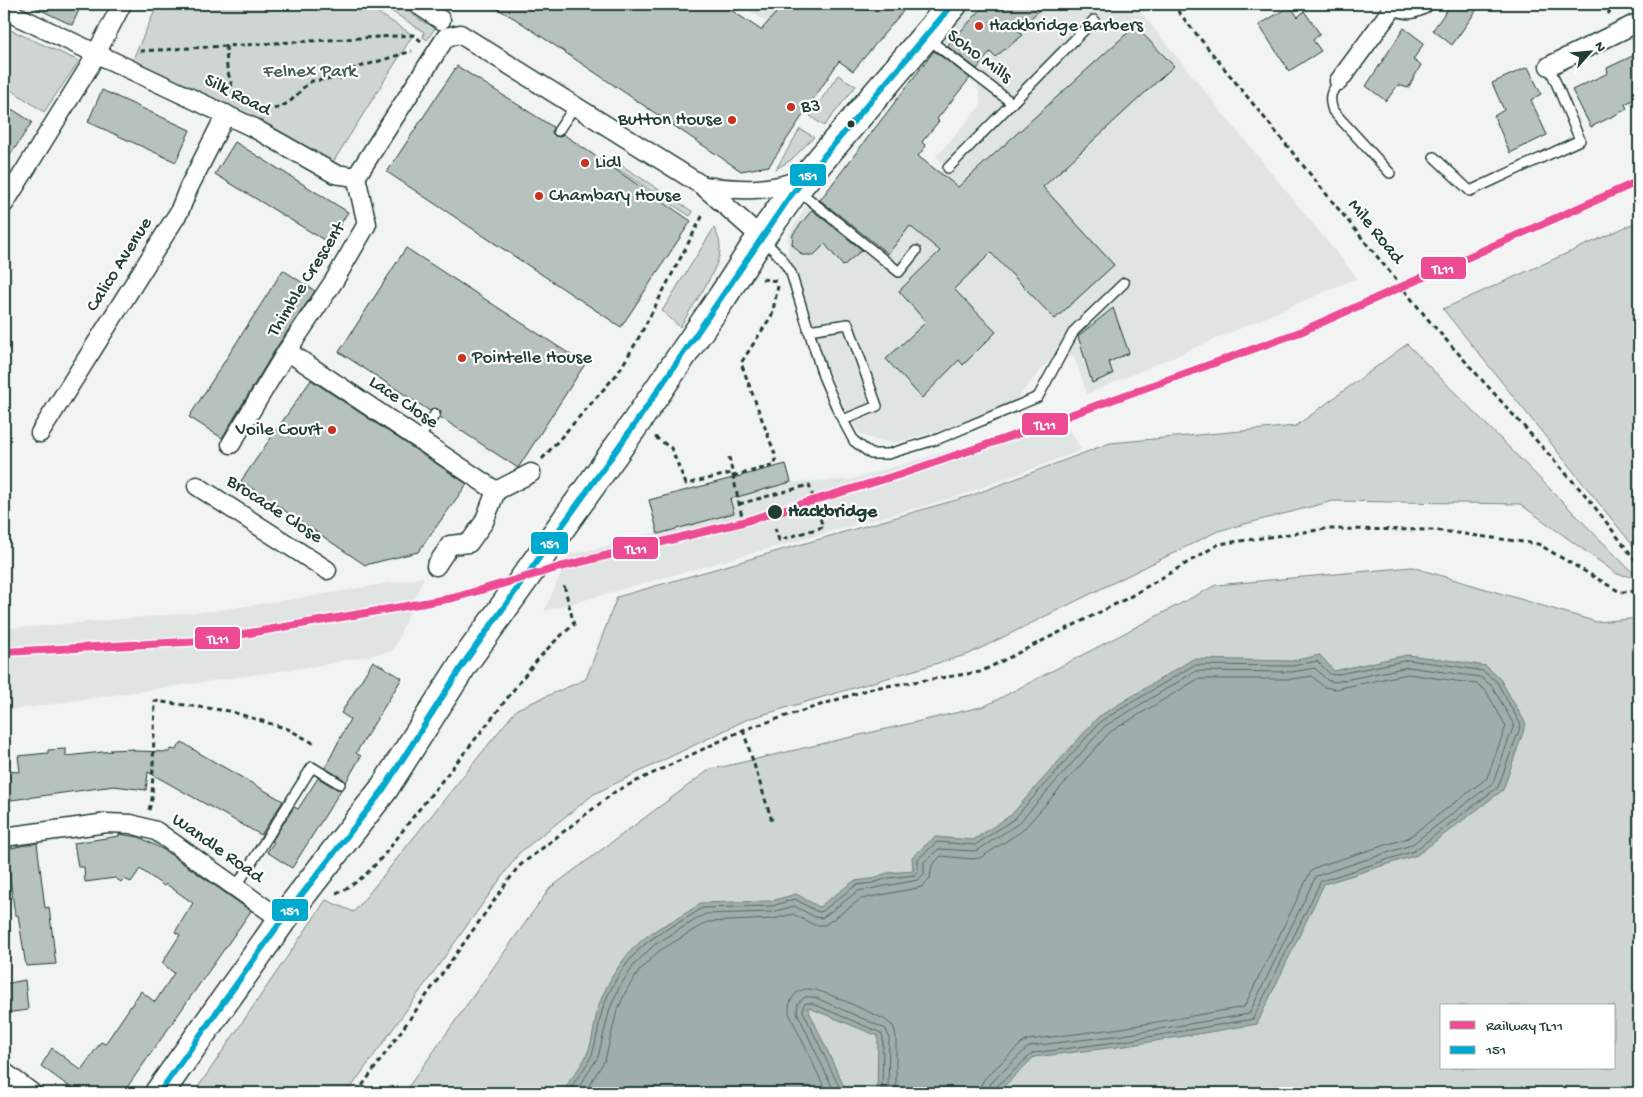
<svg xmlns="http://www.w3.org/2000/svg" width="1643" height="1097" font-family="'Gochi Hand',sans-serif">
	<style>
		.built { fill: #e0e4e3 }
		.green { fill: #ced5d3; stroke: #768984; fill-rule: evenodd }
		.water { fill: #a1adaa; stroke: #6d807b }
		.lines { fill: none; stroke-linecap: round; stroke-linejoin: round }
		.shore { stroke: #536a63; stroke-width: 1 }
		.building { fill: #b7c1bd; stroke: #1f3d34 }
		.service-casing { stroke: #1f3d34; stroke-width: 12 }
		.minor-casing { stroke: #1f3d34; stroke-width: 21 }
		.primary-casing { stroke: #1f3d34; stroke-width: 31 }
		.path { stroke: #1f3d34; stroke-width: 3; stroke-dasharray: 5 4; stroke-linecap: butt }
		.service { stroke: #fff; stroke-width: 9 }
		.minor { stroke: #fff; stroke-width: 18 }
		.primary { stroke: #fff; stroke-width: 28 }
		.bus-1-casing { stroke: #fff; stroke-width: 10 }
		.bus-1 { stroke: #00a9ce; stroke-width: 6 }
		.rail-1-casing { stroke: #fff; stroke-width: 11 }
		.rail-1 { stroke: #ee4b95; stroke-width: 8 }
		.poi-dot { fill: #c8321e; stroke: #fff; stroke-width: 2 }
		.bus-dot { fill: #1f3d34; stroke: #fff; stroke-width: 2 }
		.labels { text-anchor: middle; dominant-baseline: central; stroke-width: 4.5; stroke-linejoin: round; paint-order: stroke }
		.poi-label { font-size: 19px; fill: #1f3d34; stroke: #fff; text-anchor: start }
		.street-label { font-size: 19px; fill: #1f3d34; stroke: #fff }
		.park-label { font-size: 19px; fill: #425b54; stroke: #fff }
		.stop-label { font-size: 19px; font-weight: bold; fill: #1f3d34; stroke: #fff; text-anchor: start }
		.line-badge { stroke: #fff; stroke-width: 2 }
		.badge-label { font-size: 14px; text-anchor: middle; font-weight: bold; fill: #fff }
	</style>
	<rect width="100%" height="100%" fill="#f2f3f3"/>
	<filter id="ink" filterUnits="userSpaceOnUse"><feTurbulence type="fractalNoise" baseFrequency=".02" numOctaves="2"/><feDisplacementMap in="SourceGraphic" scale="10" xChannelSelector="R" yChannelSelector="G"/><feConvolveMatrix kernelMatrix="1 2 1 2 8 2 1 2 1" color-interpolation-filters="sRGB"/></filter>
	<g filter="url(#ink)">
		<g class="built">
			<path d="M739,4H793L774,27Z"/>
			<path d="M975,4H1134L1357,278L1087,394L1074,356L1052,357L1010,407L936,432L893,443L875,440L861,434L846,411L815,339L797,275L788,253V236L809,201L869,251L946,166L936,157L981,105L977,81L937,41Z"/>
			<path d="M1061,418L1082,450L959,496L544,611L570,554L631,542L740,496L736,478L786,464L791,482L850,480Z"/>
			<path d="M424,577L393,651L321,665L4,711V628L32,627L213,611L314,596Z"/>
		</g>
		<g class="green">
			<path d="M158,4H364L413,35L333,162L253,119L132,61Z"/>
			<path d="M380,4H397L425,23L435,22L437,25L427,40L423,37L424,32Z"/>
			<path d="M4,27L79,61L44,112L4,85Z"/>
			<path d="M838,75L856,86L824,126L810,116Z"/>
			<path d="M800,129L814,137L791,160L776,169Z"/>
			<path d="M615,161L693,212L690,216L611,165L612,162Z"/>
			<path d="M1639,221V553L1443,309Z"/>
			<path d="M714,228C717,234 720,240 720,247C721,268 691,308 680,327L662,311Z"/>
			<path d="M1407,344L1638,578L1617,574L1520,504L1333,501L1218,531L969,654L748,719L594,794L519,853L347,1093H194L326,900L354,912L517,709L586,679L617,597L970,496L1110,443L1296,426Z"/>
			<path d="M1412,567L1597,622L1639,618V1093H404L550,888L709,770L985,706L1216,585ZM1442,1006H1614V1068H1442Z"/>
		</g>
		<path class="water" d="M1320,655L1334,671L1407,655L1448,660L1486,666L1500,679L1526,724L1503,790L1417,855L1324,884L1257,1024L1125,1046L1034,1057L997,1093H877L878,1036L807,1007L847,1093H563C569,1079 581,1068 587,1054C594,1039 594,1020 599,1005C608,979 626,952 647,936C664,923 684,917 700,903L771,901L796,894L819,907L854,881L871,879L887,873L913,871L912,857L935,837L973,840L1011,815L1098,717L1193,659L1292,661Z"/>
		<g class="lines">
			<g class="shore">
				<path d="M569,1093C574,1079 587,1068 592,1054C598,1038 598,1021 604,1005C613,981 629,956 650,940C666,928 686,920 702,908L772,906L795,899L816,911L821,912L856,885L873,883L888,878L915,875L918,870V859L937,842L975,845L1014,819L1101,721L1194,665L1292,666L1317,661L1330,674L1334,675L1408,660L1448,665L1483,671L1497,682L1521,725L1498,787L1414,851L1321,881L1253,1019L1124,1041L1033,1053L995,1088L994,1093"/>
				<path d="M575,1093L598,1057L610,1008L620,986L634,965L654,945L705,914L772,912L794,906L815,917L822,918L858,891L918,880L924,874V862L939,849L973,851L978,850L1019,823L1105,726L1196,671L1292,672L1315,668L1327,680L1335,682L1408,667L1480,677L1492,686L1514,725L1493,783L1411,845L1316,876L1249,1014L1123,1035L1031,1046L1026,1049L991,1083L987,1093"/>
				<path d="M584,1093L605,1060L617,1011L627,989L640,970L659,951L707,922L773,919L793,914L814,925H825L861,899L922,887L930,878L932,865L941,856L972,859L980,858L1022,831L1110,732L1198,679H1292L1312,676L1324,687L1335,689L1408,674L1477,684L1486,691L1506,726L1487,778L1408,838L1319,866L1311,871L1244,1007L1122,1028L1028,1040L1021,1044L985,1078L981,1085L980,1093"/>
				<path d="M827,1093L789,1013C788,1001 795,989 808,989C821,988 870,1013 884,1019L893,1026L896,1035V1093"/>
				<path d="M835,1093L797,1012L798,1003L805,997H814L886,1029L889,1037L888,1093"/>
				<path d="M842,1093L803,1011V1006L806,1003H811L881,1033L883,1037L882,1093"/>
			</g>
		</g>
		<g class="building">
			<path d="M28,4H82L72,25Z"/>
			<path d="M489,4H722L761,30L784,4H909L853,71L839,61L769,166L741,171L517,20Z"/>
			<path d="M986,4H1046L1018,30L1023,35L995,57L990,52L977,69L947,46Z"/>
			<path d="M1451,4H1481L1452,45L1433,30Z"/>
			<path d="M1290,6L1298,17L1304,11L1320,34L1313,40L1321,51L1289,71L1259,25Z"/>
			<path d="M1135,26L1174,66L1043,187L1114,265L1055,319L991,253L954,289L996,332L963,365L959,360L922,398L886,359L926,322L899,291L940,251L910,226L888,254L820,200L934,51L970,78L937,119L939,121L922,142L926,146L918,156L958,187Z"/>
			<path d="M1404,28L1424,43L1413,60L1421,65L1408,88L1398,85L1386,101L1366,86Z"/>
			<path d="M1639,53V97L1625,104L1627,109L1591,127L1572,90L1608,73L1607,68Z"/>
			<path d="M457,66L553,127L552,133L555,136L560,137L563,134L691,221L621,327L387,172Z"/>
			<path d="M1528,67L1541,94L1531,100L1547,135L1510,153L1494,116L1504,110L1492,83Z"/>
			<path d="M102,90L190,130L176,162L88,122Z"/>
			<path d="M4,104L32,122L4,165Z"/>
			<path d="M235,142L348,212L329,243L215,174Z"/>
			<path d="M812,210L862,250L843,266L825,244L814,255H802L792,244L793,234Z"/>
			<path d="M406,248L585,364L518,468L440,417L441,412L438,409L433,408L430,411L339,352Z"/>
			<path d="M283,270L315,291L278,345L222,438L189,417Z"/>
			<path d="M1113,308L1129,353L1109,362L1113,374L1092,383L1078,336Z"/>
			<path d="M311,380L467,484L418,552L365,565L241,481Z"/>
			<path d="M786,464L791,482L730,499L734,513L658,534L649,500Z"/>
			<path d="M373,661L402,678L356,753L361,756L346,782L343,779L325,768L350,719L341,713Z"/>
			<path d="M182,742L199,753L283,801L261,835L148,772L146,790L114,786L4,801V771L20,772L18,756L48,753V750L66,749V756L112,751L110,750L134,749V751L169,752L171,749L176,750Z"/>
			<path d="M318,778L337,789L341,790L292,868L267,852L274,842L272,841L294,807L298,809Z"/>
			<path d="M119,834L139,837L164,850L251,911L123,1093H78L41,1066L52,1048L81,1070L101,1042L105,1044L141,991L155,1002L174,973L162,963L180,935L175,932L193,903L166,884L164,886L140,869L131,882L124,879L121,882L115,878L85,882L84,867H78L74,843L119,836Z"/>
			<path d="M37,843L45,908L49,907L56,964L26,966L18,915H15L6,849Z"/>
			<path d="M25,980L28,1010L4,1013V984Z"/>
		</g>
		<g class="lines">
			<g class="service-casing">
				<g id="service">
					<path d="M927,38L1012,103"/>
					<path d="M1339,81C1331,93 1328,96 1333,111L1390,173"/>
					<path d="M558,131L575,106"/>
					<path d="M1434,157L1470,191L1580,140L1549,66"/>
					<path d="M948,168L1094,20"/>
					<path d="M799,191L899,272L916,251"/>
					<path d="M763,239L782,259L791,273L823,376L839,413L854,441L871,454H888L938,439L1038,397L1074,331L1124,283"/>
					<path d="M808,330L848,324L877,406L843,420"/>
					<path d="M419,439L435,414"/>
					<path d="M236,887L312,767L340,784"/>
				</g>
			</g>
			<g class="minor-casing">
				<g id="minor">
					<path d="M417,4L441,20"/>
					<path d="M1394,4C1404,11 1413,11 1424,4"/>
					<path d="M4,10L252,127L335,174L356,177"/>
					<path d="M1549,66L1639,22"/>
					<path d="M1339,81L1395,5"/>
					<path d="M703,186C738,190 771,193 803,178"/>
					<path d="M4,204L89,67L122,4"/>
					<path d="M287,351L496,491L484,522L469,543L450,545L436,566"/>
					<path d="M40,433L179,212L189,187L226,114"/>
					<path d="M231,444L287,351L334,281L367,224L356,177L446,37L460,34L703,186L761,237"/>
					<path d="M197,486L327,570"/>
					<path d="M496,491L531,473"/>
					<path d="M4,837L107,823L131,824L156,831L282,920"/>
					<path d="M4,1072L32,1093"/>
				</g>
			</g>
			<g class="primary-casing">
				<path id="primary" d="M159,1093L282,920L383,790L464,663L635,424L723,296L761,237L791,195L953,4"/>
			</g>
			<g class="path">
				<path d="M1172,4L1431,323L1587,497L1639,565"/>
				<path d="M1608,14L1614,4"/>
				<path d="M226,46L227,69L235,97"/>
				<path d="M140,51L413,35L421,41"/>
				<path d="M265,110L278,108L288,103L295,97L304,87L312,81L340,78L353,69L412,51"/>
				<path d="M762,279L778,281"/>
				<path d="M655,437L671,448L686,484L732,473"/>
				<path d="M729,457L742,517"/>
				<path d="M542,459L618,373L637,341L704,213"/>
				<path d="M733,476L775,465L776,457L741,363L772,315L778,286"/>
				<path d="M739,504L809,485L823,527L779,540L775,528"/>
				<path d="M743,730L773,824"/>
				<path d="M149,810L152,799L155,701L229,711L288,729L315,744"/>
				<path d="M336,893C368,882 393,843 413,817C441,782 469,747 496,713C520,682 542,649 574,625L564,585"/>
				<path d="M357,1093L518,867L616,791L743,730L873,688L980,672L1126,599L1219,544L1326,529L1434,530L1538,544L1620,592L1639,591"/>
			</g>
			<use href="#service" class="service"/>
			<use href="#minor" class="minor"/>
			<use href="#primary" class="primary"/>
			<g class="bus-1-casing">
				<path id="bus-1" d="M159,1093L282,920L383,790L464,663L635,424L791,195L953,4"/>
			</g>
			<use href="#bus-1" class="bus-1"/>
			<g class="rail-1-casing">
				<path id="rail-1" d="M4,652L203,641L453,598L560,567L743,522L901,474L1009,437L1300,332L1639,181"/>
			</g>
			<use href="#rail-1" class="rail-1"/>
		</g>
	</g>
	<g class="poi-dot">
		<circle cx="979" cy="26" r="5"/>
		<circle cx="791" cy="107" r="5"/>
		<circle cx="732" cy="120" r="5"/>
		<circle cx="585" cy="163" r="5"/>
		<circle cx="539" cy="196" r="5"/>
		<circle cx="462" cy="358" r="5"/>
		<circle cx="332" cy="430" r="5"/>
	</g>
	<g class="bus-dot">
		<circle cx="851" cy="124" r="4.5"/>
		<circle cx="775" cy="512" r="8"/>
	</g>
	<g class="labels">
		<g class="poi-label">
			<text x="989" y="26">Hackbridge Barbers</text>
			<text x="801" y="107">B3</text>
			<text x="722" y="120" text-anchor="end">Button House</text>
			<text x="595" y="163">Lidl</text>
			<text x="549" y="196">Chambary House</text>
			<text x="472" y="358">Pointelle House</text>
			<text x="322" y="430" text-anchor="end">Voile Court</text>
		</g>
		<g class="street-label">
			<text transform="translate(979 57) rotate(37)">Soho Mills</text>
			<text transform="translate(237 96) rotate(27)">Silk Road</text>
			<text transform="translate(1375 232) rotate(51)">Mile Road</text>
			<text transform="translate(120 265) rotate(-58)">Calico Avenue</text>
			<text transform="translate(307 280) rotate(-58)">Thimble Crescent</text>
			<text transform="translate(403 403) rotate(34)">Lace Close</text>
			<text transform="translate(274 510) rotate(33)">Brocade Close</text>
			<text transform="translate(217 849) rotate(35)">Wandle Road</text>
		</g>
		<g class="park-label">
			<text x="310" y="72">Felnex Park</text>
		</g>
		<g class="stop-label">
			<text x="788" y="512">Hackbridge</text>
		</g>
	</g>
	<g class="line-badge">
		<rect x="789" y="163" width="38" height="24" rx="5" fill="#00a9ce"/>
		<rect x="1420" y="256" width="47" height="24" rx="5" fill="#ee4b95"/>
		<rect x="1021" y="412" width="48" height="24" rx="5" fill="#ee4b95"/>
		<rect x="530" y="531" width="39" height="24" rx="5" fill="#00a9ce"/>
		<rect x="612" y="536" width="47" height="24" rx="5" fill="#ee4b95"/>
		<rect x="194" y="626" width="47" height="24" rx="5" fill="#ee4b95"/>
		<rect x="271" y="898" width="38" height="24" rx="5" fill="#00a9ce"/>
	</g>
	<g class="badge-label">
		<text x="808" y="180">151</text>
		<text x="1443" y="273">TL11</text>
		<text x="1045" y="429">TL11</text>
		<text x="550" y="548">151</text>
		<text x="636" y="553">TL11</text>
		<text x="218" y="643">TL11</text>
		<text x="290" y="915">151</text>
	</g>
	<rect width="1643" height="1097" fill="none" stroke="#fff" stroke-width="20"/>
	<rect x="10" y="10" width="1623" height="1077" fill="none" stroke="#1f3d34" stroke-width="2" filter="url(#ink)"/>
	<rect x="1440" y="1004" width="175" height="65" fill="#ffffff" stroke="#a5b1ae"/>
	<rect x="1450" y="1021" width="25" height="8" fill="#ee4b95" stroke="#a5b1ae"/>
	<text x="1486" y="1030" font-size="15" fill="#1f3d34">Railway TL11</text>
	<rect x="1450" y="1046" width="25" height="8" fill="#00a9ce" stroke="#a5b1ae"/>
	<text x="1486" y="1054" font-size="15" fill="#1f3d34">151</text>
	<g transform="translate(1590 52) rotate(63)" stroke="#ffffff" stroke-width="4" paint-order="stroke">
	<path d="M0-4L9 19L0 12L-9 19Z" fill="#1f3d34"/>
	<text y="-8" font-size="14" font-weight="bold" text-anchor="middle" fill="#1f3d34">N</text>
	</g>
</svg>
